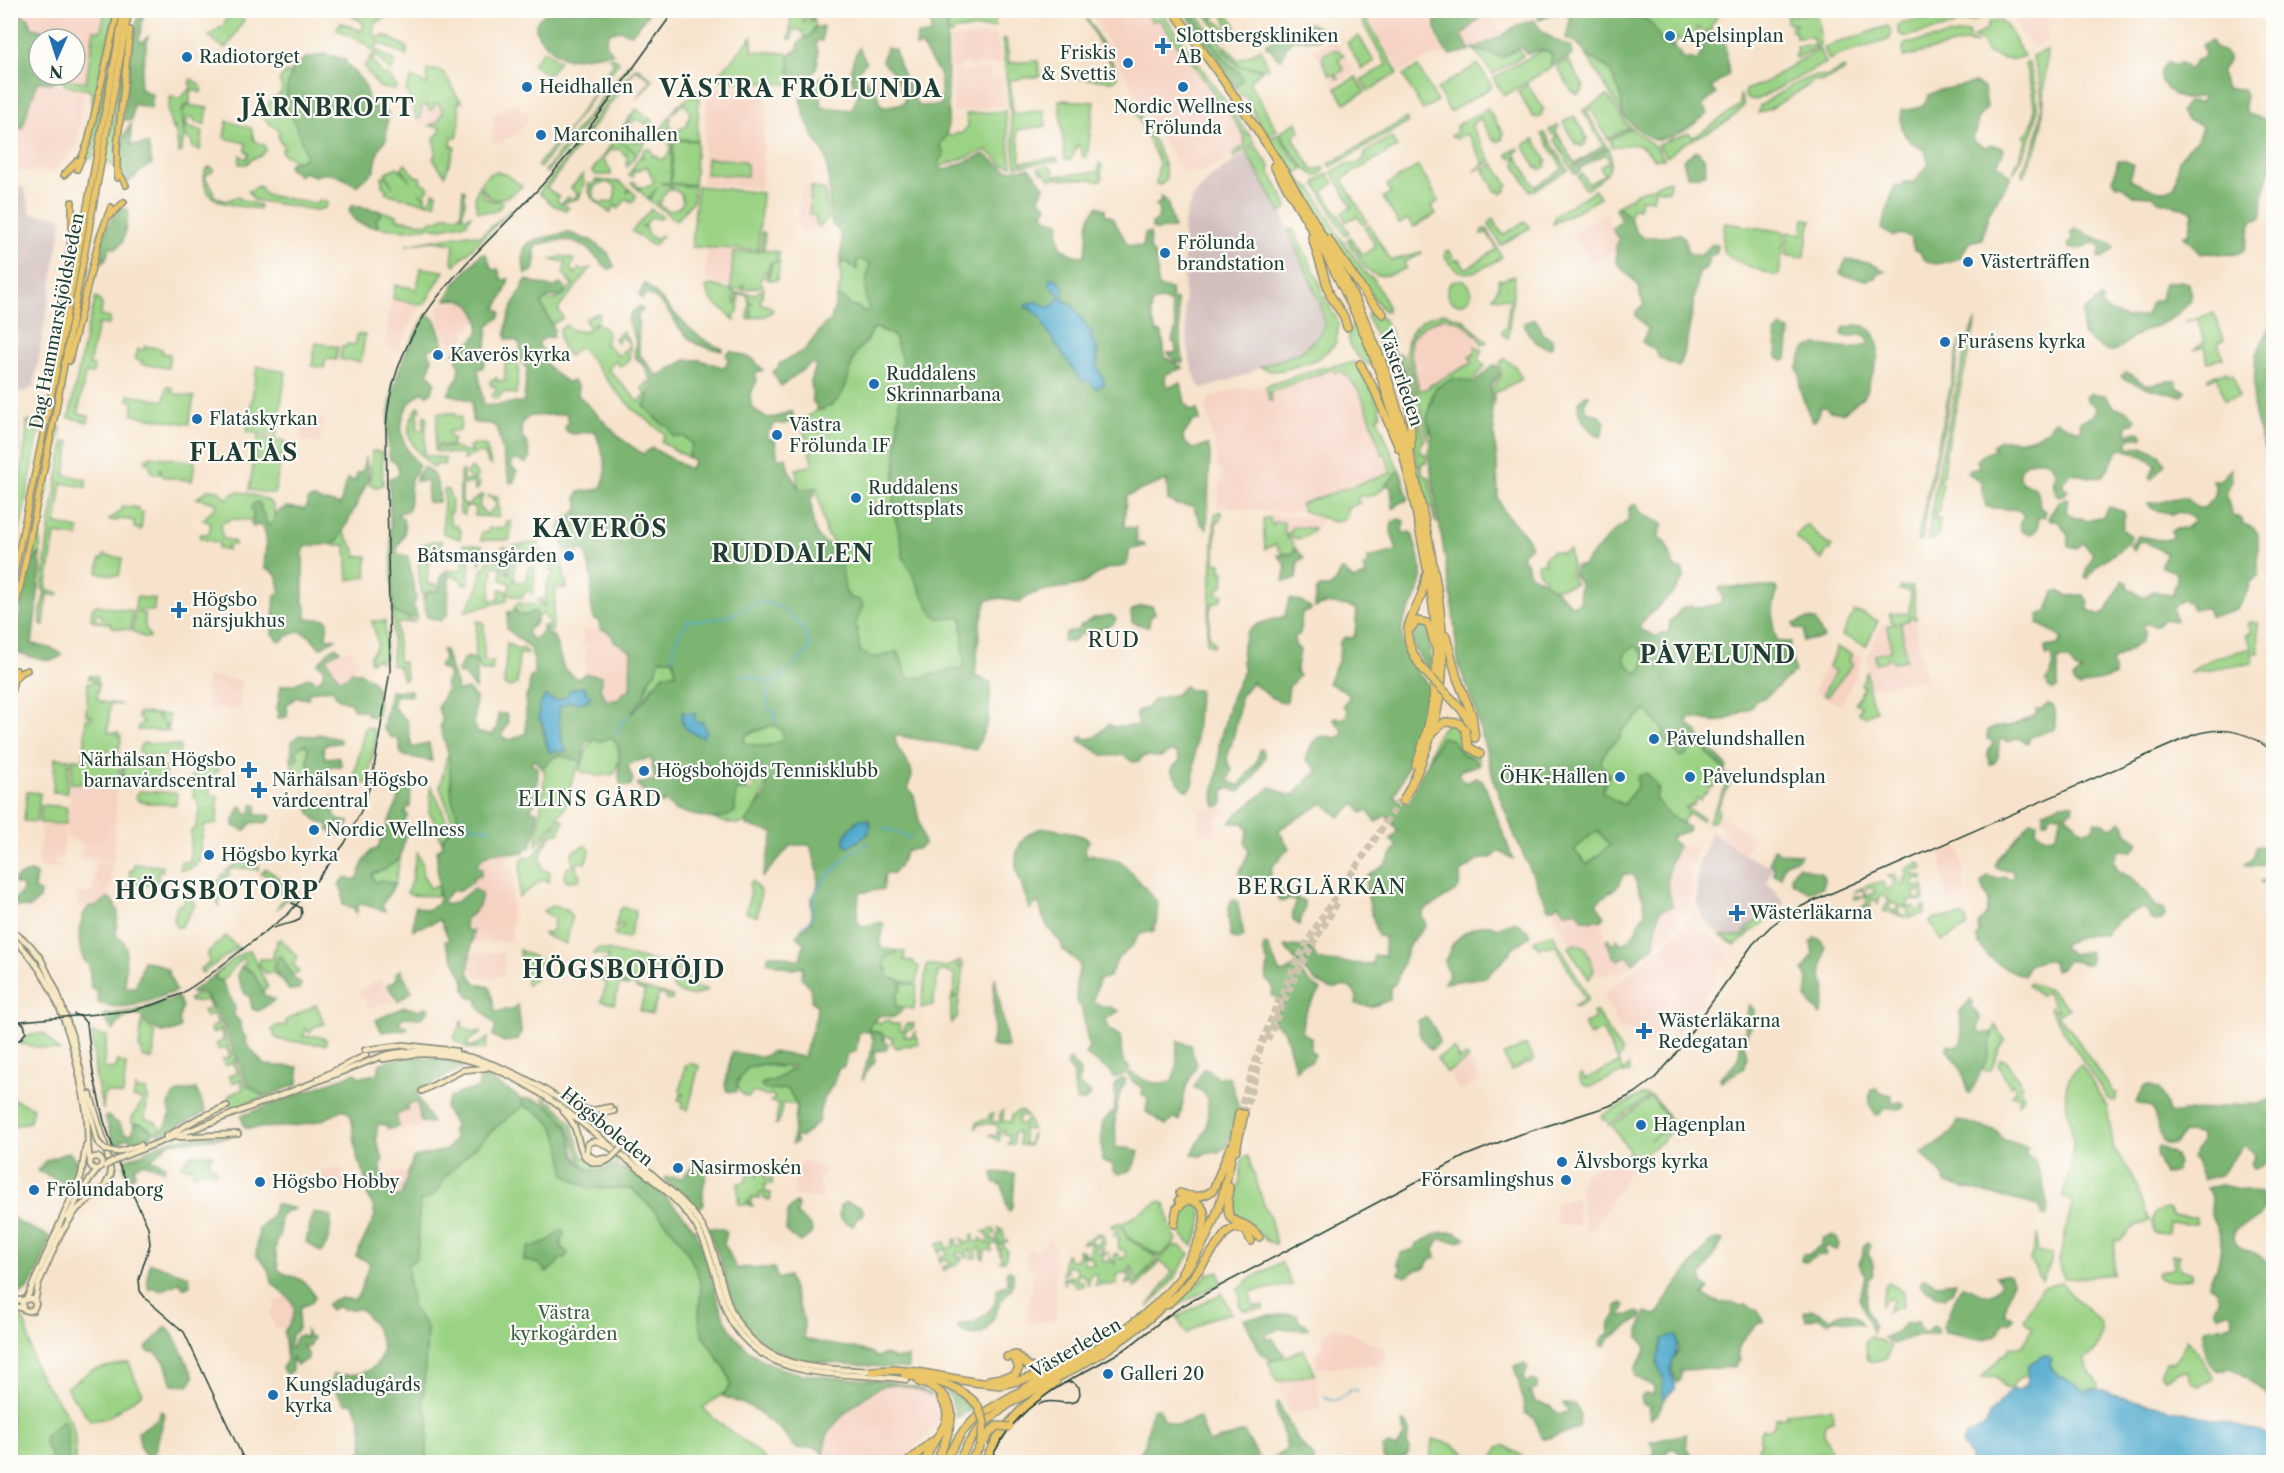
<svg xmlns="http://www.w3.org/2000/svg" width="2284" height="1473" font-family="'Libre Caslon Text',serif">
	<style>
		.built { fill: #f6d2c3 }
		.industrial { fill: #d1bfbd }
		.green { fill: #9bd385; stroke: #5d885c; stroke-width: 1.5 }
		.forest { fill: #7cb572; stroke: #4e7953; stroke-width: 1.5; fill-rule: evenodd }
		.water { fill: #51aace; stroke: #387481; stroke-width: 1.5 }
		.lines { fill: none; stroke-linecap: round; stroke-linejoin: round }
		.stream { stroke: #51aace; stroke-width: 1.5 }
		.highway-tunnel { stroke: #ccc2ae; stroke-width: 7; stroke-dasharray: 7 3.5; stroke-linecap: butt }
		.secondary-casing { stroke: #8b9080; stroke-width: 8 }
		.primary-casing { stroke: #8b9080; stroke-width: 8 }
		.highway-casing { stroke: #8b9080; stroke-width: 10 }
		.secondary { stroke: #f7e8c3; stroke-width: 4.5 }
		.primary { stroke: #eac669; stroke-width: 5 }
		.highway { stroke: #eac669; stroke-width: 7 }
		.tram { stroke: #1f3d34; stroke-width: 1.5 }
		.secondary-bridge-casing { stroke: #8b9080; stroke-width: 8; stroke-linecap: butt }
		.highway-bridge-casing { stroke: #8b9080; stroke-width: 10; stroke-linecap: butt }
		.secondary-bridge { stroke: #f7e8c3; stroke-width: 4.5 }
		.highway-bridge { stroke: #eac669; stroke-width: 7 }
		.poi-dot { fill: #1f6fb2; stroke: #fdfcf7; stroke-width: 2 }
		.labels { text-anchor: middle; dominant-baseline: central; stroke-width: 4.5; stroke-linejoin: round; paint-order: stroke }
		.poi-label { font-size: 18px; fill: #1f3d34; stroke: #fdfcf7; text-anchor: start }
		.street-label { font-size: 18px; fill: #1f3d34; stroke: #fdfcf7 }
		.park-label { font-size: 18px; fill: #3e6248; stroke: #fdfcf7 }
		.neighbourhood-label { font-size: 20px; letter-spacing: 1.5px; fill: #1f3d34; stroke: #fdfcf7 }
		.quarter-label { font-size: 21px; letter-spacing: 1.5px; fill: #1f3d34; stroke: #fdfcf7 }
		.district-label { font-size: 24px; font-weight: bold; letter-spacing: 1.5px; fill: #1f3d34; stroke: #fdfcf7 }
	</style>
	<rect width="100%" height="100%" fill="#fdfcf7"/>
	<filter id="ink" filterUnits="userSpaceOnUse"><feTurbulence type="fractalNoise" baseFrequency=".0167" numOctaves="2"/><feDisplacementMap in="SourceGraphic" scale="12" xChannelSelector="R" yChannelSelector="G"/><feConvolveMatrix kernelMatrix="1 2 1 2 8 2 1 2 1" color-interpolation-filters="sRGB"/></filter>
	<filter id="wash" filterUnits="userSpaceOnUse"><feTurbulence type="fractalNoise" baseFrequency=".008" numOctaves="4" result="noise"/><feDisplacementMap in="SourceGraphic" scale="24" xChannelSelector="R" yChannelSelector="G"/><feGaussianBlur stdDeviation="1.35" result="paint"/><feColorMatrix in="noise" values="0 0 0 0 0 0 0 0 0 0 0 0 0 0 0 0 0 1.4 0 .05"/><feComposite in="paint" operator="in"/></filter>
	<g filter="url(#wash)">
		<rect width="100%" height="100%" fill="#f7e3cc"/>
		<g class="built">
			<path d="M1487,10L1498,29L1505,34L1470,51L1462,36Z"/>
			<path d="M11,11H105L101,31L94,30L85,82L64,79V75H75V39H60V33L32,28L18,16L11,15Z"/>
			<path d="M1090,11H1161L1255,143L1234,157L1203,171L1188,174L1183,172L1155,128Z"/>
			<path d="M1364,11H1432L1429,16L1437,40L1446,55H1431L1401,72Z"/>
			<path d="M2017,11H2049L2046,43L2034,46L2027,38L2022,36L2015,22Z"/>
			<path d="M997,34L1000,64L972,67L964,63L958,70H951L950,38Z"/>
			<path d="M1333,37L1355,72L1334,85L1313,50Z"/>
			<path d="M990,69L991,77L1002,76L1005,106L953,112L952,72Z"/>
			<path d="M412,77L438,103L443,111L438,122L429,126L419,125L406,90Z"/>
			<path d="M38,82L53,83L59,86L84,91L76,146L69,157L52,172L11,171L10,125L18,127L32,101Z"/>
			<path d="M707,88L767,92L761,188L702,184Z"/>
			<path d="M513,104L527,113L529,119L514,137L506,138L501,145L492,141L494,125L492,115Z"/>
			<path d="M801,186L827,188L828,219L810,231L802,230V224L799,222Z"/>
			<path d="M1606,213L1617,237L1616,250L1595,263L1580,248L1571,233Z"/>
			<path d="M707,250L747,253L749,276L730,287L705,280Z"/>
			<path d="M392,300L421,307L412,319L398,350L384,346Z"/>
			<path d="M463,300L473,308L479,320L471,324L472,327L466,330V337L454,346L448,342L439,320V307L442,303L455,305Z"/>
			<path d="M1443,317L1463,323L1476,335L1478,334L1482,341L1475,346L1476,350L1471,357L1472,363L1430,385V388L1419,391L1415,369L1409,352L1410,339L1418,330Z"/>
			<path d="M1355,362L1381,415L1377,417L1389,450L1385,453L1391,473L1300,504L1298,511L1293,513L1217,506L1222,470L1217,468V457L1206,408L1209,398L1242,387L1256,388L1266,386L1320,368Z"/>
			<path d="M306,416L324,419L327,424L321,429L319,444L300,441Z"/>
			<path d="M1270,515L1321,517L1322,522L1306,538L1300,540L1288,539L1270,522Z"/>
			<path d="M1915,620L1926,679L1871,687L1867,657L1882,625Z"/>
			<path d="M583,629L608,631L631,651L629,689L617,700L604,699L600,688L602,676L585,674L586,645H582Z"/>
			<path d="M1836,647L1863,658L1841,706L1813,691Z"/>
			<path d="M340,650H349L358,660L352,671L345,678L339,679L326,659Z"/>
			<path d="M207,676L241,680V710L207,708Z"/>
			<path d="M71,785L117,787L114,861L78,859L84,844L67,836Z"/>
			<path d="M1199,806L1204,810L1222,806L1226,810L1216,820L1215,835L1199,834Z"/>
			<path d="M1721,815L1755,837L1744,853L1719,837L1723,829L1716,823Z"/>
			<path d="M42,825L65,826L63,859H54V864H63L62,868L38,867Z"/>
			<path d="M1677,844L1697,848L1692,867L1671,865L1672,854L1678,846Z"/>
			<path d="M1956,846L1961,853L1965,894L1957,899L1946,900L1941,853Z"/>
			<path d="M493,851L509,854L505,861L506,866L515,873L511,922L512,941L474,943L468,928L469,905L472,884L485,856Z"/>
			<path d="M95,862L112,863L110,892L104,890L111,894V899L108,898L97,906L77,907L78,893L89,894L93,890H103L93,889Z"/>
			<path d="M1671,866L1689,868L1691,871V901L1678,923L1656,943L1654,939L1660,910L1668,909V873Z"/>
			<path d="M1558,903L1565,912L1578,911L1583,919H1599L1604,929L1606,942L1613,956L1627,955L1633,963L1616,976L1614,972L1600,976L1597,970L1592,979L1554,916Z"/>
			<path d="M1692,913L1697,915L1702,930L1725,948L1726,961L1695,1010L1677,1032L1661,1031L1649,1043L1641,1044L1630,1030L1624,1029L1621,1031L1604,997L1612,987L1679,932Z"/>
			<path d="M503,952L505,975L490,979L475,976L471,967L472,953Z"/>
			<path d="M380,979L394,1003L392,1004L389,1001L368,1009L359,991Z"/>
			<path d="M1469,1059L1481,1080L1459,1092L1449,1072Z"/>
			<path d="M417,1102L421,1122L419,1128L401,1130L396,1115L407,1110L408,1104Z"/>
			<path d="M1616,1156L1621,1163L1626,1161L1631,1164V1168L1598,1224L1586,1233L1579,1186L1583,1182L1582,1174Z"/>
			<path d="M802,1161H808L825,1171V1176L820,1175L819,1188L823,1189L822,1199L793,1195L796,1172Z"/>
			<path d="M343,1168L346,1190L322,1192L320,1170Z"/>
			<path d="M410,1171L407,1182L402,1189V1195L398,1197L386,1189L382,1175Z"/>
			<path d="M1577,1197L1580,1226L1560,1225L1554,1222L1557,1214L1554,1210L1555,1203Z"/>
			<path d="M1049,1238L1056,1247L1055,1292L1057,1318L1056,1321L1029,1322L1026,1321L1034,1272L1026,1266L1027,1250L1037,1251Z"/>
			<path d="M287,1295L290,1296L293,1303L291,1325L287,1328L275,1329L269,1312L275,1308L273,1303Z"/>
			<path d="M1335,1326L1385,1349L1386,1356L1381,1366H1342L1316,1368L1314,1354L1323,1347V1332H1327Z"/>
			<path d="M1315,1374L1321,1409L1289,1414L1284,1394L1277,1382Z"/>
			<path d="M888,1385L911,1388L936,1397L941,1404V1420L901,1462H821L827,1436L833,1427L861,1398Z"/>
		</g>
		<g class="industrial">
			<path d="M1246,152L1281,213L1319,300L1324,325L1321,333L1301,352L1260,367L1248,374L1203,389L1198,385L1191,364L1188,348L1185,314L1183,229L1187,211L1195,195L1209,179Z"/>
			<path d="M11,187L24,188L31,214L61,216L62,223L34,386L27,391L12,393Z"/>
			<path d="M11,405L18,410L20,438L19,461L11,515Z"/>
			<path d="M1711,832L1750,858L1770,865L1773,868L1767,882L1785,903L1741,942L1735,945L1709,926L1702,917L1697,905L1698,866Z"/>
		</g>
		<g class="green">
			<path d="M105,11H115L92,113V94L89,90L64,85V79L86,82L94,30L101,31Z"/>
			<path d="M229,11L237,14L244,20L229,45L224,48L209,36L224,25Z"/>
			<path d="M352,11H368L367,17L370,11H379L385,14L383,20L378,21L374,26L373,33L378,38L384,35L407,47V56L377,42L376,50L396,62L391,72L367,45L336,29L341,23L362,31L364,23L352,16Z"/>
			<path d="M787,11H814V18L803,19L804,23L814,19L816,28L814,27L811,35L804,38L803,31L793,29L792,39H789L791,15Z"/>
			<path d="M949,11H994L996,27L953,30V34L949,35Z"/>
			<path d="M1145,11H1161L1255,143L1234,157V153L1245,145L1244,135L1224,105L1219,107L1214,99L1216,97L1182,47H1179L1159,19L1152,22Z"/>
			<path d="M1196,11L1199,13L1197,15L1223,46V50L1238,66L1262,70L1249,82L1277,130L1266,137L1246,97L1241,95L1235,87L1239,72L1229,64L1192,14L1196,13Z"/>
			<path d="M1204,11H1210V14L1216,16L1212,18C1218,24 1224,26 1231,30L1222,13V11H1224L1234,22L1237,34L1227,39L1205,15Z"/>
			<path d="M1633,11H1714L1717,17L1711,26L1712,31H1703L1698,27V34L1695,42L1691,43L1677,39L1674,47L1667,43L1664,44L1649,21L1640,19Z"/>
			<path d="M1948,12L1955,17L1970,16L1977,18L1978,20L1954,23V26L1907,36H1902L1898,31V25L1904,22L1922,18L1923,20L1948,14Z"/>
			<path d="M1815,14L1819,23L1820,45L1796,59L1794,55L1797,54L1796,46L1814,45L1813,37L1796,38L1795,31H1791L1790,26H1796V24L1787,23V16Z"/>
			<path d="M1086,19L1089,21L1116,69L1117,78L1113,81L1079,78L1097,74L1112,66Z"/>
			<path d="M1366,19L1398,73L1368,91L1361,80L1387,65L1362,22Z"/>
			<path d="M1998,20C2012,26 2015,44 2024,56C2009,63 2000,58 1986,52L1983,42L1973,37L1986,30L1990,21Z"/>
			<path d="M1888,26L1892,33L1889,40L1839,55L1829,60L1824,48L1825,47Z"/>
			<path d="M1968,32L1970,40L1978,44L1965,42L1903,57V48L1905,44Z"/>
			<path d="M1359,36L1374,62L1362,69L1347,43Z"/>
			<path d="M752,37V51L785,53L789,55L798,49L799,42V76L796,85L715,79Z"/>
			<path d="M1002,39H1006L1009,63L1038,61L1040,76L1010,80L1013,114L1044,110L1046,126L1017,130L1021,162L1057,158L1058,161L1016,166Z"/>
			<path d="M1226,46L1239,60L1261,49L1269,69L1240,66L1225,50Z"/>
			<path d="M1518,48L1523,56L1493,74L1474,49L1503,57Z"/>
			<path d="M1582,48L1591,58L1609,69L1620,92L1623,115Z"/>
			<path d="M1819,49L1826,63L1756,100L1750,99L1745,96V90L1764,83Z"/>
			<path d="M544,50L559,61L548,75L532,64Z"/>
			<path d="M1332,50H1338L1344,55L1338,59L1344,70L1337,74L1339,78L1337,79L1334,73L1330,75L1323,63V55Z"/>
			<path d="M1542,50L1550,52L1552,55L1550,68L1504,96L1493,78Z"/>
			<path d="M2047,50L2042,126L2038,144L2023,176L2022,171C2043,135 2049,95 2032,56Z"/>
			<path d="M372,55L375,58L372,61L384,76L387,74L397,87L394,90L379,87L364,67Z"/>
			<path d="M608,57L615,58L619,62L540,168L537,166L564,132L567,133L614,62Z"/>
			<path d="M1568,60L1584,87L1582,88L1583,91L1577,95L1575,92L1573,93L1557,67Z"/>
			<path d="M2028,62C2045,106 2037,134 2013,173L2027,139L2024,135C2043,121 2030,83 2025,64Z"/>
			<path d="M629,63H631L566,150L546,173L545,171Z"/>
			<path d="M1478,64L1492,87L1450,112L1437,89Z"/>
			<path d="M637,67L653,80L637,98L651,80L636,69L547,188L559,197L557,201L561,204L568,197L572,200L578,195L571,188L583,174L584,185L579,198L562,203L569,208L566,210L553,205L539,193C546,182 555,173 564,161C587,132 611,90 637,67Z"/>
			<path d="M1418,67L1437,101L1423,110L1403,75Z"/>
			<path d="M1844,68L1845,69L1843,72L1821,82L1813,80L1811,84L1770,109L1758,113L1760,106C1773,97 1806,75 1818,76C1821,76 1824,77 1826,77Z"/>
			<path d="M427,70C431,70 438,69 441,71C449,75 454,96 462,102H458L460,122L457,137H452L451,145L455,147L445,175L433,159L436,152L434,138L440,132L441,127L429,126L438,122L443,111L438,103L434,105V109L429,110L428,105L421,107V118L417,119L406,90L412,77L427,85Z"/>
			<path d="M106,71H109L93,158L84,160L90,141Z"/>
			<path d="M286,72L291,74L285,104L297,128L306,155L304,159L295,161L282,153V149L284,148L282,142H280L278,134L280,133L276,127H274L261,116L263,108L268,106L270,101L281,93L282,87L279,81Z"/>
			<path d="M121,75H124L114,166L105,161Z"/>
			<path d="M1356,77L1365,92L1345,103L1336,88Z"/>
			<path d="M191,79L199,84L202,89L200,93L198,91H190V104H186L182,109L184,136L181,152L179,153L175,129H171L175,127L171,126L168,110L170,97L180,98L192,87L189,83Z"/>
			<path d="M1527,84L1544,110L1541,112L1542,115L1537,118L1536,116L1533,117L1518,92Z"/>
			<path d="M693,89L699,91L697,140L674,139L661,129L669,117L671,118L669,126L676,131L687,126L690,112L685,104L680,106L670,116L678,105L692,96Z"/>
			<path d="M1740,94L1744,105C1734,121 1700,136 1685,143C1678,146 1673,153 1667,157L1657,144L1689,133L1692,137L1697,135L1740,105Z"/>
			<path d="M1607,96L1629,127L1608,139L1591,109L1588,110L1587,108Z"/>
			<path d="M1129,98L1132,100C1142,119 1167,158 1166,179L1161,185L1156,184L1159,162Z"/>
			<path d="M1059,100L1094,102L1087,157H1083L1080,147L1077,145L1071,160L1065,159Z"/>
			<path d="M187,105L208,108L205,124L196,123L194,118L188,117L186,126L203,132L200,150L192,148V142L186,137L182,113Z"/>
			<path d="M1487,108L1504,134L1501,136L1503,139L1498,142L1496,139L1493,140L1478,115Z"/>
			<path d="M636,109L651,119L655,128L649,137L647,121L645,123L637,119L628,124L626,131L629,139L637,142L648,139L637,153L616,138L634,113L617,134Z"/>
			<path d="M1585,109L1607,147L1571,168L1555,140L1557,135L1551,134L1549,130L1558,125L1559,127L1555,130L1575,164L1603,146L1583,111Z"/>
			<path d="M1005,111L1012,166L1004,165L986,150L939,167L938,162L944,154L939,145L947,135L953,136L957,133L961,134L968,126L966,114Z"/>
			<path d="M1474,115L1479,120L1471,125L1491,161L1475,171L1484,164L1469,136L1464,134L1457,139L1451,136L1457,132L1456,126Z"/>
			<path d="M1574,116L1588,139L1584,140L1586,143L1581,147L1579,144L1576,145L1563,122Z"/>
			<path d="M1407,118V123L1331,167L1329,164Z"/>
			<path d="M227,121L251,128C255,140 250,141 264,145L266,150C262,156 258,158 251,159L247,164H239L240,155L246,159L249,154L245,150L246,143L224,138Z"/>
			<path d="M1297,122L1300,132L1294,135L1295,141L1313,171L1324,167L1322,174L1316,176C1305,173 1287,145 1281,135V132Z"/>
			<path d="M1631,128L1657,148L1664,159H1654C1638,138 1634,145 1612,147L1610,140Z"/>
			<path d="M1545,133L1568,170L1531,192L1515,165L1516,158L1509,157L1507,154L1518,148L1519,150L1515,153L1535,187L1563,169L1542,134Z"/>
			<path d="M1279,134L1292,156L1304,168L1297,172L1301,182L1312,189L1341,239L1367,275L1374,279L1387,305V311L1383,310L1323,228L1267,139Z"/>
			<path d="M668,135L673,139L671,171H669L671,172L670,183H660L669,185L672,190L668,189L662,197L661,202H658V205H661L659,208L649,200L657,188L648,199L631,183L635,182L640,190V187H647L654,182L647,166L636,171L634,169L633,177L629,176V174L640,156L645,158L641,155L645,149H651L652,156L654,155L660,160L667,157L671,148L666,137Z"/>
			<path d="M1391,137L1397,147L1342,179L1367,222L1363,225L1357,216L1346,222L1342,213L1352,207L1332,172L1349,163L1355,165L1363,160L1366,152Z"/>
			<path d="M616,138L637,154L627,167V154L625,155L619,149C611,149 605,152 604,160L611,171V175H596L592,171Z"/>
			<path d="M1534,139L1547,161L1544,163L1546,166L1540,170L1539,167L1536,168L1523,145Z"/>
			<path d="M674,140L697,141L694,185L671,183Z"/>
			<path d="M1256,146L1270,167L1269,171L1281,192L1287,208L1281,213L1246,152Z"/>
			<path d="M1609,148C1616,170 1604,178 1587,189L1583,187L1578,176L1582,174L1588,184L1604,175L1600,167L1610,161L1605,154L1579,169L1580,171L1576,174L1572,170Z"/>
			<path d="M707,158L744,161V163L747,164V176L706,174Z"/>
			<path d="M1099,163L1102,165L1101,176L1103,177L1101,180L1094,181L1093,179H1050L1044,172L1042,173L1038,169C1043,166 1048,164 1053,169L1054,176L1098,172Z"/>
			<path d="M1493,163L1508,185L1505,187L1506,191L1501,194L1499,191L1496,192L1484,170Z"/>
			<path d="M405,164L415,176L420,177L421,183L427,185L429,189L426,191L425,199L419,192L427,202L432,197L433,192L437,193L435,204L416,201L385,193L387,189L382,186V176H386L393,187L385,173L397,167L411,181L401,168Z"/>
			<path d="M1418,166L1439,201L1431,206L1436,214L1414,227L1408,219L1399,224L1383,197L1391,193L1387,185Z"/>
			<path d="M209,167L213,168V171L206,175L205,178L212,187L214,196L225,201L237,197L244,201L260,205L259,209C234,205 199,206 205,171Z"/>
			<path d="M496,172L507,175L522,186C508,199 487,209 481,182L489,174Z"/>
			<path d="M1328,174L1334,183L1323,192L1348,230L1349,233L1345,236L1316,185L1317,181Z"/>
			<path d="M596,180L606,181L605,183L597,184L593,190L594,198L600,203L614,201L616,187L608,183V181L620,182L629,189L627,193L630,190L637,196L632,202L626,199L618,209L615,205L610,213L591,197L589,189L588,193L589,182V188Z"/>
			<path d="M1670,180L1669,191L1655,189L1653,200L1641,199L1639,209L1632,208L1630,218L1618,206L1637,193Z"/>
			<path d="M479,185L485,198L492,201H501L503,203C496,214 490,213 477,211L475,198Z"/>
			<path d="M670,185L694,186L693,201L676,221L661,209L663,207L669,211C674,210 680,208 683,202L681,194L673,189Z"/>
			<path d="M259,186L266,195L318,204L319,201L328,202L325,208L316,210L254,200L248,191Z"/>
			<path d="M697,186L762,193L758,250L692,247Z"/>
			<path d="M811,187L825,190L828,219L819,227L816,223V216L809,215Z"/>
			<path d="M463,189L465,190V204L462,216L465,218L471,215L467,223L436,229L433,227L403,230L375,227L378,225L376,220L381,214L380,211L397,215V219L428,224L430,221L439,220L445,215L459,216L461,213Z"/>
			<path d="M1595,190L1600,198L1553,224L1555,215Z"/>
			<path d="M512,209L455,265L452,262L454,244L432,241L406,245L469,234L480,236Z"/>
			<path d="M651,209L663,217L659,219L651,217L645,226H640L645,227C648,236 652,243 663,234L653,246L632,231Z"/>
			<path d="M1493,219L1503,235L1525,222L1529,225V228L1501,245L1489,225L1490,221Z"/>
			<path d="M1804,219L1811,220L1804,258L1785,255L1788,232L1802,234Z"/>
			<path d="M1725,223L1785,232L1779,275L1776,276C1766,272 1729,261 1724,252C1720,245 1724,231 1725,223Z"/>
			<path d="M1369,225L1391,261L1421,252L1422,254L1404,262L1406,268C1369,287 1367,268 1347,240L1350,237L1362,255L1376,247L1365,228Z"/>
			<path d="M1293,229L1319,281L1323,295L1339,324L1338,331L1335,344L1320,357L1308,363L1283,370L1271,371L1260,367L1301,352L1321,333L1324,325L1323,314L1319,300L1288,230Z"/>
			<path d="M1484,229H1487L1502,257C1482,270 1460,285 1445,256V252L1449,250L1455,261L1459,259L1464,267L1468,268L1497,249L1487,232L1482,235L1481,232Z"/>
			<path d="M762,232L765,233L764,250L779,252V255L776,256L778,257V261H780L777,280H769L771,264L777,261L770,263L767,279L765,278L768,271H765L760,282L763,285L762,286L743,290L745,284L741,289L731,290L733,252H757L763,249L761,248Z"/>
			<path d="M562,256L573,259L574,261L570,269L575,274L579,268L582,270L591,268L558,309L563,318L552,324L541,303L546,299L553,301L562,296L573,284L568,281V278L563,274L566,262L551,260Z"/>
			<path d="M860,259L871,263L869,309L867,312L850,306L837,297L841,282L840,263L848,262L851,267Z"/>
			<path d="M421,268L444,271L424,305L393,299L395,285L417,289Z"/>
			<path d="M1514,276L1515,277L1508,338L1502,334L1503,329L1506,328L1510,299L1493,297L1499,286L1498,280L1499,279L1501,280Z"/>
			<circle cx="1459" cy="292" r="12"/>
			<path d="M711,285L733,291L736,295L737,293L755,294L764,288L760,303L771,307L773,311L765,316L752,318L751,309V319H748L749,302L751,305L753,304L748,301V295H739L738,298L736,296L734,298L735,303L736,300L739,299L738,312L734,315L735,322C728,307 711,310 706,287Z"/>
			<path d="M96,297L102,304L101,316L110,318L109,325L98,324L89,365L94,366L93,374L85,373L78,414L89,416L88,422L69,418L86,333Z"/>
			<path d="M598,313L600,315L592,326H594L597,322L607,331L608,338L604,345H608L618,356L630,345L623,336L618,341V343L614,339L623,331L630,344L629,360L621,367L615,361L608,369L639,402L646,395L642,389L648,382L651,384L644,406L692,443L689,458L661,442L665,434L633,409L617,392L583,350L578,348L569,356C562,347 558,341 560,330L566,325L572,330L584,332L585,330H588L589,324L586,323V318Z"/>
			<path d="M1368,313L1378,314C1391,326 1397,343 1387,359H1385L1368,318Z"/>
			<path d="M1444,313L1464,320L1487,342L1482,345L1478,334L1476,335L1463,323L1445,317C1394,334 1412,350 1419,391L1429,388V386L1472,363L1469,356L1471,357L1476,350L1475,346L1482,350L1478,359L1485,366L1470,383L1458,379L1432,393L1427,419L1430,431L1427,439L1422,414L1406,352C1407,329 1422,317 1444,313Z"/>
			<path d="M2214,313L2224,340L2218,343L2223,358L2208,362L2204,347L2193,350L2204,343L2198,319L2185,321Z"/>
			<path d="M1976,320L1945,455L1944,474L1939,480L1942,484L1940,511H1936L1935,519H1940C1939,529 1939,540 1928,541L1936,482L1963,359L1972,327Z"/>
			<path d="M1355,325L1371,364L1370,365C1355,358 1343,342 1351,326Z"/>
			<path d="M874,327L894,336L902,360L893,510L901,538L903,557L948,619L962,617L964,667L923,677L907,678L900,655L880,658L868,657L860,651L846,617L840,551L826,533L817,488L799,489L796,469L813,465L803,429L809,424L805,418L816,411L824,409L853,361L856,352L867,341Z"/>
			<path d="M357,334L365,335L361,362L340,359L342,346L346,347L347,344L355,345Z"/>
			<path d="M1960,341L1954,381L1926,509L1922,541H1917Z"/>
			<path d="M316,343L338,347L336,360L326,359L324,368L312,366Z"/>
			<path d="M145,346L162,349V353L170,354L168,368L141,364L142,360H135L138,349L144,350Z"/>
			<path d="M1398,353L1404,356L1416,399L1414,411L1419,415L1424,441L1420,445L1421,453L1426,454V463L1423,462L1421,465L1423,475L1429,477L1437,523L1434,520L1432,508L1427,507L1413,444L1412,401Z"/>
			<path d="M1505,359L1515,366L1522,379L1494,393V407L1492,390L1501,376L1500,362Z"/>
			<path d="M1355,362C1366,379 1378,396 1381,415L1377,417L1399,471C1390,479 1381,495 1369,496C1366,497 1362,496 1359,496L1357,499L1360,503L1347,508L1348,513L1344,519L1334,522L1303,511L1300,504L1391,473L1385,453L1382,454C1372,426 1366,390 1341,371L1335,373L1333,369L1270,392L1272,401H1269L1266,386L1320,368Z"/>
			<path d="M505,363L517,364L519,367L516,394L502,392L499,398L494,399L492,394L495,393L496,388L495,386H491L490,381L497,378V381H505Z"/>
			<path d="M257,366L286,372L276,436L247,432Z"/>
			<path d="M2227,371L2228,375L2233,374L2239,396L2224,400L2218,377L2208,380V378Z"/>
			<path d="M167,387L173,388L172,393L194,397L189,424L133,415V401L128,400L129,395L164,401Z"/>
			<path d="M419,406L421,410L418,412L417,430H423L424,416H427L424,455L445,458L444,465L438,464L434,468C413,449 398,432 419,406Z"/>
			<path d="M438,413H455V416L461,417L460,431H449V436L454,439L450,446L435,445Z"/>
			<path d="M27,421L41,423L11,575V534L26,440Z"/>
			<path d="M57,427H61L40,529V553L34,559L26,579Z"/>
			<path d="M258,437L285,441L274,494L249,490Z"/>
			<path d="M64,442H70L65,475L86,479V487L62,483L56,524L79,529L78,537L55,534L46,590L59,593L58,596L47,594L44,625H41V611L45,591L42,589L50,521Z"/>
			<path d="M473,444L486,446L491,465L488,463L485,454C475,450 472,458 463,460L464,455L435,451V447L450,448L452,446L458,450L472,452L469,447Z"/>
			<path d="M372,451L382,452L383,484L377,488L369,484C372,472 370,461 372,451Z"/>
			<path d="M150,456L195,462L192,481L164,477L160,468V474H155L151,471L150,464L145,463L146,458L150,459Z"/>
			<path d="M472,468L478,476L473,480L479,482V487L477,490L474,489L476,485L470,483L462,486V502L467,506L476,498H479V495H483L479,506L487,515L497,505L492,498L486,496L498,497L499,515L497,517L475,516L476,509L473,506L465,507L464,515L460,513V473L463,471V482L471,480L466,473Z"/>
			<path d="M209,489L218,490L227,499C229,497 231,494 234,493C238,490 244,493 249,494C267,499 279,500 273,523L269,525L266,523L265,515L261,511L254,513L252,520L231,519L221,524L222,538L235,542L234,545H228V550L218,549L219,543L200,538L201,534H209L211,523L203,520L218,504L197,498Z"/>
			<path d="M444,490H448L452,501L451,513H449L451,525H457L458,529L461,530L460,539L443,533Z"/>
			<path d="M122,506L138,508V511L143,512L141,530L134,528V521L120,519L116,521L109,520L121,510Z"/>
			<path d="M1220,511L1222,514L1219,522H1216L1215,562L1221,563V572H1224L1223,586L1218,588L1217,594L1223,595L1219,602H1214L1210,609L1209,635L1215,644L1214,646L1207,643C1209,600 1213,557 1215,514Z"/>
			<path d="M1265,518H1270V522L1273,526L1274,522H1284V533H1291L1292,527L1314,528V529C1306,540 1298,540 1286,536C1292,543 1297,544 1292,554L1282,553L1275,544L1265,549L1263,520Z"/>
			<path d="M507,521H511L510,540H481L482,532L488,533L489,528H505Z"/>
			<path d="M1807,524L1823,541L1832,546L1831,550H1827L1822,560L1795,537Z"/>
			<path d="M342,530L355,550L356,556H367L366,573L367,577L348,580L346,545H332L331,543L339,539Z"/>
			<path d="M433,541H442L441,551H429L427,584L437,585V591L425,593L423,599C420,581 415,564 422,545Z"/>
			<path d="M540,542L539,551H545L544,559L529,557V549L527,561H524L525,549L516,548L514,581L526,583L528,567H535L533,594L527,590L522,598L509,595L510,583L501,580V567L493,566L490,600L499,599L500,589L507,591V601L465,611L479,587L482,567H487V560L501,561L503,571L508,573C504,567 502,557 503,547H507L505,556L510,557L508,573L510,574L512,546Z"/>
			<path d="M463,544L482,546L481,563H479L480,550L470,549L468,583L463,585L460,578L449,575L447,571L463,569Z"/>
			<path d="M1569,550L1572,568L1570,574L1576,584L1553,589L1544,583L1545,580L1538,571V563H1545L1544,558L1553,551L1562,553Z"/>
			<path d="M556,553L560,555L567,588H556L552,631L542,627L549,624L544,614L538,616L535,611L528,615H520L514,609L515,605L520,603L543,606L537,600L542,599L545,607L546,587L554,572L549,571V563H554V568Z"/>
			<path d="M104,555L122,558L119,576L98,573L100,559H103Z"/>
			<path d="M1901,587H1913L1916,619L1909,616L1910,620L1898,623H1901L1906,660L1894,662L1889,657L1886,658V661L1876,663L1875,655L1891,651L1888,625L1895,624L1891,620L1889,614L1909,613L1911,591L1899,590Z"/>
			<path d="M136,597L155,599L154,611L139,610V613L145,614V627L150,637L145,638L133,631Z"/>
			<path d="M96,605L132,611L131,630L114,628L109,623H104L100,613H97L95,618L102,623L93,621L91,618L92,609Z"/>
			<path d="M393,610L415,622L397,623L398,661L403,662L407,678L403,680L399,666L392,665Z"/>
			<path d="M1854,612L1862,613L1878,621L1866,646L1842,635Z"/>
			<path d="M372,621H385L386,658H382L381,662L377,659L370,662V656L378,645Z"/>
			<path d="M477,621L483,622L484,625V661L493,662L492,671H481L480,665L475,659Z"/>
			<path d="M2250,622H2258L2259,653H2252L2253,663L2190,673C2207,657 2231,653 2252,648L2246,635L2252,632L2248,624Z"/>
			<path d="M507,643L518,650L523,648L528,654H519L517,684L510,687L504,685Z"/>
			<path d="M1633,646H1635C1645,654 1648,664 1638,673C1630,669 1620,661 1626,652Z"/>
			<path d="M1836,647L1852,654L1849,660L1853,664L1827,696L1823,694L1835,672L1828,667L1835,655Z"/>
			<path d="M660,659H673L676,674L653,685L641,706L629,716L644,696L650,677L655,673Z"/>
			<path d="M1867,672L1870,695L1876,711L1865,716L1858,713L1861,706L1855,703L1865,686L1861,685Z"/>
			<path d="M89,676H97V684H99L97,696C99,706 112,701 121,705L110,704L108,732L119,733L118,736H121L120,747H116L120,752L101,751L100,759L84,758L86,719H91L92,716L86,715L88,683H94V680L89,679Z"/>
			<path d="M1646,710L1665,732L1662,736L1679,756H1684L1695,745H1699L1725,770L1724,773L1731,776L1730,779L1732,780L1717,808L1719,811L1714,822H1708L1726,786L1724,785L1731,782L1728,780L1721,783L1717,781L1713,788L1710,787L1706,794L1704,793L1701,800L1697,798L1694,805L1685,808L1703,818L1702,820L1688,814L1682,823L1669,815L1655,799L1659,789L1648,774L1637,780L1638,785L1624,805L1609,798L1602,791L1609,775C1607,771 1601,768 1601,763C1599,750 1620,742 1622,730Z"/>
			<path d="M138,713L155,714L162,722L157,714L169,715L168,728L165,724L164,726L169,731L138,730V726L144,722L138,718Z"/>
			<path d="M1450,723L1462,728L1466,744L1478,756L1479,765L1463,755L1460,748L1440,739L1428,760C1433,746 1435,730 1450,723Z"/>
			<path d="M773,725L782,729L784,739C770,749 759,746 744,743L746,735Z"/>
			<path d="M365,727L373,729L376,739L367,784L353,780Z"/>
			<path d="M611,737C624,748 620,761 614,774L598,776L582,772L580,770L588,746L594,739Z"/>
			<path d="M143,743L180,746L179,757L142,755L139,752L140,746Z"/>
			<path d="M305,744L309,751L307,761L311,774L314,776L304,783L300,780L297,784L294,782L290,772L293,770L291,759L296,760L297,749Z"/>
			<path d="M561,755L582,762L573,777L565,807L553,825L536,846L545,773L542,768L554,757Z"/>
			<path d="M447,756H449L452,799L457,813L454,826L443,838V845L433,818L429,812L431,799L429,798L431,787L439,802L448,825L453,823L440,787Z"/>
			<path d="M55,758L69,759L67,793L53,792Z"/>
			<path d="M72,759L119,762L118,786L71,783Z"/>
			<path d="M122,765L124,770L125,766L166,768L164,777L166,779L124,777V771L122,778L120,777Z"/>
			<path d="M203,768H218V772H215L214,779H211L210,795L217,796L218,798L217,824L204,825L203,837L201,838L199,862H196V866H192L191,869H180L181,862H190L191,830H195L200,808L194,794L193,799L194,782H191V777Z"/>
			<path d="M759,775L768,778C762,791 755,825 738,824C728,824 718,820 709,818L735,799L736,790L752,791Z"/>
			<path d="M140,791L177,793L176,805L140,802L136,798V795Z"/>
			<path d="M27,792L40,793L37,822L24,821Z"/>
			<path d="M41,805L67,807L66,824L40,823Z"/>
			<path d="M560,819L564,821L559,833L552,834C543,850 538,851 543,870L550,872L549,882L542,880L519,897L521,862L525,858L534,856Z"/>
			<path d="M1597,830L1610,845L1587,865L1574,850Z"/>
			<path d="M586,845L590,851L585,863L578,862L577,866L575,867L580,876L579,880L566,881L564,876L568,867L575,866L572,862V852Z"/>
			<path d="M417,853H418L423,866L422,873L430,888L438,886V896C428,894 416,898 407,893L411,881H413L414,877L412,876Z"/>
			<path d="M400,858L395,884L382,880L376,882L373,880L372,874L384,870Z"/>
			<path d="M247,862L259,865V868L258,870L249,868L229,869V875L225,877L224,894L220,899L219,906L213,891C221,875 228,864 247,862Z"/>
			<path d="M1918,863L1922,865V870L1915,869L1913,875L1923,876V880L1914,879V887L1924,886V892L1918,891L1914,893L1915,899H1921V895H1924V901L1908,900V907L1915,906L1916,911L1924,910L1922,907L1925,906V914L1908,917V909L1900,906L1898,913L1906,917L1891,913V910L1896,911L1898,905L1890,903L1888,912L1883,911L1889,901L1883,895L1880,896L1878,904L1876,900L1872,899L1870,908L1862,907L1865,905L1866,906L1867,897L1855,899L1854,896H1865L1864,889L1854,892L1863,887L1868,897L1871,896L1870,894L1875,893L1872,887L1867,889L1866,885L1883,882L1886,890L1894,886L1892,877H1886L1895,874L1900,885L1905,883L1903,879L1907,878L1906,869Z"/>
			<path d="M134,864L162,866L163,871H158V881L162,882V886L129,885L130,870H134Z"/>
			<path d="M266,869C278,876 288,886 297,897L295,899L286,900L277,909L284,896L264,874H261Z"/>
			<path d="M752,881L761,892L757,916L746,913L751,890L749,885Z"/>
			<path d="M195,892L192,900L195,905L181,927H176L174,920L177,905L184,904L185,894Z"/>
			<path d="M1773,905L1778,911L1755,930L1748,932L1749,934L1735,945L1721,936H1740L1745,934L1744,931L1773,907Z"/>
			<path d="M552,906L567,909L572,918L566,944L544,935V933L547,934L552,930L554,919L543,911Z"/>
			<path d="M623,907L636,911L630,935L627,939L616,936L614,933L624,926L621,924L615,928L619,911Z"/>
			<path d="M1963,916L1966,919L1967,927L1942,941L1930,922L1934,918Z"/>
			<path d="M1548,934H1553L1588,997L1587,1002L1578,1007L1574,1006L1585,1000L1555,945L1548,947L1541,946L1539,949L1534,941Z"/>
			<path d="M226,936L238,948L202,973L200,969L209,963L208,952Z"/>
			<path d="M281,939L298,958L293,963L299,972L292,975L286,964L279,973L283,979L277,977L274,973H265L259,964V959H273L274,950L278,944L276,941Z"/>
			<path d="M1575,944L1585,947L1594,970L1589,979L1568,947Z"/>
			<path d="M598,948L682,968L684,970L680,973C653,964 654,970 635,986L614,981L629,986L619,985L614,1004L601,1001L607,983L597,979L608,968L602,961L607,962L608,956L593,954Z"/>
			<path d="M250,950L268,987L262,992L256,979L248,968L241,967L246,961L242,958L222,982L216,980V974C227,964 236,955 250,950Z"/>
			<path d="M519,950L540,960L539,965L532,973V976L537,978L527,985Z"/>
			<path d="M899,951L905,952L904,960L914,962V965L919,966L917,982C907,985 899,979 889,978L884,961L887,956L896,954Z"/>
			<path d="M960,961L958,967H962V962L963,965L957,1018L951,1023V999L956,997L952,996V994H954L955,975L944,971L938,972L933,1005L921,1008L927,964L948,967Z"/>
			<path d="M675,977L695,980V989L703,988L707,990C693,998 683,998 672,986Z"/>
			<path d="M902,983L917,985L914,1009L896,1006L897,993L901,990Z"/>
			<path d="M2030,983L2050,990L2069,1008L2057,1016L2070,1029L2113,1092L2117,1093L2115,1102L2108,1099L2049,1008L2051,1006L2055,1011L2058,1010L2046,992L2040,996L2028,985Z"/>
			<path d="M637,987L672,996V1000H666L667,996L659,994L652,1014L640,1011L645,991L636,989Z"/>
			<path d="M197,995H204L210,1003L245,1085L267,1096L232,1109L228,1096L243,1089L240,1080L232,1083L229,1076L237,1073L233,1063L225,1066L222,1060L230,1057L226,1047L219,1050L216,1044L224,1040L220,1030L212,1033L210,1028L218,1024L214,1014L206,1017L203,1011L211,1008L207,1000L191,1002L189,999Z"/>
			<path d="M316,1005L325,1024L313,1027L310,1033L306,1029L303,1037L315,1036L326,1039V1045L280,1040L276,1038L272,1030L276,1026L286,1025V1020Z"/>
			<path d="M1596,1011L1622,1053L1618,1061L1602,1030L1590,1036L1583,1022L1585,1024L1595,1018L1593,1013Z"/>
			<path d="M142,1020L155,1033L153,1058L149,1060L148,1058L142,1057V1050L139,1048Z"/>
			<path d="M875,1020L880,1023L888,1020L892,1024H899L900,1030L903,1031L906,1024H914L913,1028L906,1031L904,1036L912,1037L916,1031L915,1037L918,1038V1044H912L911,1046L903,1045L902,1047L897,1048L891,1043L893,1038L885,1035V1042L882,1033L870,1031L869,1026Z"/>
			<path d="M461,1021L463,1022L461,1026L476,1034L478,1031L482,1033L467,1041L469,1047L479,1044L488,1038L485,1049L468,1048L455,1040L454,1037L460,1026Z"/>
			<path d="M1995,1025L2005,1040L2000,1047L1991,1070L1985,1071L1983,1067Z"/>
			<path d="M44,1033L59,1051L20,1044L27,1036Z"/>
			<path d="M92,1033L107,1036L103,1068L115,1069L118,1061L126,1064L123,1095L107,1092L104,1095L103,1110L96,1079Z"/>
			<path d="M1526,1045L1534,1060L1528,1064L1525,1061L1524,1064L1511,1071L1503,1055Z"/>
			<path d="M1454,1048L1459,1057L1457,1058L1458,1060L1467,1056L1469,1059L1446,1073L1437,1058Z"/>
			<path d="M2001,1059L2007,1061L2023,1087L2020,1090L2024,1096L2018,1104L2019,1096L2012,1095L2016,1089L2013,1084L2010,1086L1998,1065Z"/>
			<path d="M690,1063L699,1066L688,1110L681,1108L683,1101L678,1100L680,1095H684L680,1090L685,1067Z"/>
			<path d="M1619,1063L1623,1071L1629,1066L1630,1072L1619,1074L1590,1087L1582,1084L1579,1076L1582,1074L1585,1079Z"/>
			<path d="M763,1064L776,1067L789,1066L792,1070L773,1081L765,1082L769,1090L788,1089L797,1105L783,1103L778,1124H775L778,1119L776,1118L779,1103L770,1102L775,1098L772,1094L768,1096L753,1092L748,1097C730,1090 740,1076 749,1066L757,1067Z"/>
			<path d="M2081,1064L2107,1107L2114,1150L2132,1174L2149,1221L2129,1230L2121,1241L2115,1240L2113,1274L2064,1279L2059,1261L2073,1200L2063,1198C2065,1182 2072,1168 2073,1152C2076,1118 2050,1091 2081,1064Z"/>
			<path d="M136,1086V1090H146V1096L148,1097L145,1119L156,1122L160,1129L155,1132L142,1124L132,1123V1118L142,1102L141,1099L133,1098Z"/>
			<path d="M1643,1094L1650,1096L1609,1125L1606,1119L1603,1120L1601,1116Z"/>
			<path d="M542,1097L554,1104L571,1123L583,1157L609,1162L615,1158L619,1162L618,1165C573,1179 584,1159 569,1129C563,1116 551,1108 542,1097Z"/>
			<path d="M1652,1097L1671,1124L1649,1141L1673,1125L1653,1097C1661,1105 1671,1118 1673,1128L1662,1141L1633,1162L1624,1157L1626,1153L1632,1154L1612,1126Z"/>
			<path d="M11,1098L33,1108L30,1122L11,1126Z"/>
			<path d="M523,1106C560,1117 561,1146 570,1178L580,1182L587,1188L632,1189C660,1215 690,1244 700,1282C703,1297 696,1314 701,1329C707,1350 728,1364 731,1386C723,1396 713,1399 703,1408C722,1429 748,1440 767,1462H426L429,1419L423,1404L427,1327L412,1308L407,1264L417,1258L420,1200L495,1128Z"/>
			<path d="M1003,1111V1121L1011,1122L1012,1115L1018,1111L1023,1112L1027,1117L1019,1116L1018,1124L1024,1125L1026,1120H1029L1032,1130L1023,1129L1024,1144H1029L1030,1135L1032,1134L1029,1146L1020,1145L1018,1132L1013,1133L1014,1144H1006L1009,1143V1135L1004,1134V1131H1001L999,1141L989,1135L997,1136L998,1126C995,1123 983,1124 979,1124L975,1129L977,1122L989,1119V1115L993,1114L992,1122H1000V1114Z"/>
			<path d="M212,1154L213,1156L209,1157L211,1168L215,1167L216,1173L199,1170L198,1175L193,1174L194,1169L181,1166L191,1155Z"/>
			<path d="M1248,1156L1264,1205L1270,1217L1276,1244L1267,1241L1246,1220L1232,1216L1230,1208L1239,1187L1242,1160L1245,1157Z"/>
			<path d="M738,1166L757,1167V1170H752V1174L755,1175L756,1177L758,1175V1167L759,1171L765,1173V1178L772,1180V1176L768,1175V1169H773L772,1184H765V1192L771,1193L770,1200L764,1199L763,1193L760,1192V1198H751V1204L753,1206L749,1205L748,1201L746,1205L738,1204V1199H740L738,1196V1183H742L747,1180L748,1173L746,1169L737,1170Z"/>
			<path d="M1160,1201L1165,1204L1171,1229L1177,1240L1160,1256L1128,1237L1122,1223Z"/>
			<path d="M1186,1203L1194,1204L1202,1210L1201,1227L1193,1246C1177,1234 1176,1225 1179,1207Z"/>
			<path d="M2166,1209L2170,1210L2172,1216L2196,1217V1224L2169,1223L2168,1234L2154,1233L2152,1222L2154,1213Z"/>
			<path d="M1119,1222L1128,1239L1158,1257L1137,1282L1132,1266H1130L1134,1284L1132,1280L1130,1284H1126L1129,1274H1126L1128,1271L1116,1275L1117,1285H1104L1103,1282H1100L1101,1285L1095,1286L1097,1280L1096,1274H1091L1088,1286L1087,1280L1085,1279L1082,1274L1077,1275V1281H1083V1286H1076L1072,1279L1071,1281L1070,1279H1065L1064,1286L1063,1278L1076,1275L1077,1268L1067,1266V1272L1063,1275V1263L1066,1254L1068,1255V1260H1076L1079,1253L1078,1251L1080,1249L1084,1263L1088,1265L1094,1264L1091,1257H1085L1083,1255L1082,1251H1084L1085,1255L1091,1253L1090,1243H1082L1098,1233L1103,1234L1091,1239L1093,1244L1095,1245L1100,1242L1103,1236L1105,1244L1096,1248L1097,1252L1100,1253L1103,1247L1104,1253L1108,1252V1253L1103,1254V1262H1108L1109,1256L1115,1265L1114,1254L1117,1253L1120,1259L1126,1256L1125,1251L1119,1249L1118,1242L1120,1237H1114V1234L1118,1233L1117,1229H1113L1111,1226Z"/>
			<path d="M998,1228L1003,1231L1004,1238L1008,1241L1003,1243L1004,1247L1007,1250L1005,1261H1000L1002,1259L999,1251L1001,1249H998V1246L1001,1243L991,1245L992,1251L985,1250L984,1259L982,1258L981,1248L976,1249L977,1257L975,1258H972L971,1250L966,1251L969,1258L964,1257L963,1253L957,1252L956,1256L961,1257L962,1260L960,1259L958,1263L943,1271L942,1267L950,1265V1261L941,1260V1264L939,1258L948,1253L944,1249H940L939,1255L937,1244L945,1242L947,1248L953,1247L954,1240L959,1239L956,1240L957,1245L963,1246L962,1238L967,1243L972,1241L971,1235H974V1241L977,1242L981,1241V1238L986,1243L989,1242L987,1233L983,1232L994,1229L995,1233L991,1236L992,1240H996L997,1242L999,1241L996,1235L1000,1234Z"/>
			<path d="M2038,1234L2037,1251L2051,1254V1262L2042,1281L2030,1260Z"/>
			<path d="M1173,1246H1180L1190,1254L1169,1285L1148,1307L1172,1273L1170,1269L1160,1262L1139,1285L1134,1288V1285Z"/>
			<path d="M2172,1255H2180L2177,1259L2180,1269L2192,1273L2191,1278L2166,1281L2159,1278L2157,1273L2174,1268Z"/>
			<path d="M1281,1262L1292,1285L1253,1291L1250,1294L1253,1306H1263V1309L1243,1310L1239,1304L1241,1299L1237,1290L1246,1284V1281Z"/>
			<path d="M1219,1271L1221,1283L1171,1309L1208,1274Z"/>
			<path d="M1889,1283L1903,1292V1306L1887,1312L1894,1300L1890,1298L1881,1305L1886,1285Z"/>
			<path d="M2062,1283L2071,1295L2100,1321C2103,1335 2099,1352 2085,1358C2085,1374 2097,1376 2098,1387L2084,1392C2076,1379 2056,1380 2050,1365L2051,1359L2042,1356L2027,1370L2029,1375C2021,1376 2014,1382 2011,1389L2005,1388L1998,1377L1982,1378L2002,1355H2005L2010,1347H2020L2023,1345L2032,1327L2024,1321L2039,1290L2043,1287Z"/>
			<path d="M1222,1293L1231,1313L1209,1319L1186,1334L1177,1317Z"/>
			<path d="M10,1309C31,1316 28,1344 33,1361C41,1385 63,1402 72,1425C77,1436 74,1451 75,1462H11Z"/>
			<path d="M1870,1337L1891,1345L1887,1358L1870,1362L1868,1360L1865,1341Z"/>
			<path d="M2187,1339L2198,1353L2213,1379L2199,1386L2193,1383L2187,1371L2178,1372L2165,1378L2161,1374V1371L2167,1361L2174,1362L2180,1355Z"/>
			<path d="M1304,1350L1315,1374L1277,1382L1268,1362Z"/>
			<path d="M129,1362L135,1379L143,1393L107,1418L91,1421L66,1388L92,1370Z"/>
			<path d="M1832,1408L1833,1421L1827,1423C1820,1434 1828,1443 1832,1453L1828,1455L1819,1452L1808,1462H1766L1762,1458L1758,1448L1761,1442L1760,1433L1762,1429H1771L1775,1423V1418L1787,1417V1413Z"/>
			<path d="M1432,1439L1451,1444L1470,1456L1466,1462H1430Z"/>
			<path d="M1505,1446L1521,1455L1526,1462H1485L1493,1458L1498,1447Z"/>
		</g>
		<g class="forest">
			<path d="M640,10L643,13L648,12L647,16L631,34L620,30L609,33C604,41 606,46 613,53L567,59C557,54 530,36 537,22C539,18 545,14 548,11Z"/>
			<path d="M1442,10L1487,11L1462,35L1470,51L1450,55C1440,46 1434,29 1435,16Z"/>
			<path d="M139,11H144L139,40L142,42L148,37L139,88L153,95L151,108L133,104L132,120H123L131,50Z"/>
			<path d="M931,11H947L948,123L947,135L940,145L944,154L938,162L942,170L947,169L984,154L1007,170L1030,168L1044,187L1039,199L1047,205L1043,214L1047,219L1060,222L1058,233L1061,248L1073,255L1084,256C1091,240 1083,218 1098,206L1105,209V214L1112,217L1128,245L1143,247L1145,233H1150V248L1156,258L1158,285L1161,288L1171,289L1172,299L1177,300L1183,363L1175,361L1168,353H1176L1175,342H1172L1176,327L1170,302L1160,300L1152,302L1151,313L1156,332L1162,333L1165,357L1183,368L1166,374L1165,382L1168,387L1181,383L1185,403L1191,411L1197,409L1200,420L1193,421L1183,436L1184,442L1193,449L1208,445L1210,453L1207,529L1201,524L1193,506L1177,505L1168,500L1167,480L1126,496L1124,527L1136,528L1137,543L1144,544L1145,546L1129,550C1128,571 1126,565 1110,568C1099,570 1091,581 1081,584C1063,590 1033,587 1020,603L1002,598L987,600L980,624L975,676L991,683L988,721L976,750L895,735C894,753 911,760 912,774C912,779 908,782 908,788L914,796L924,844L918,849L907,850L899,867L893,873H885L883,889L859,893L857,919L861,927L881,922L884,924L880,948L899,951L896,954L887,956L884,966L889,978L900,980L901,990L897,993L896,1006L903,1007L901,1012L894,1017L880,1015L869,1026L870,1031L883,1034V1039L888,1045L886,1050L876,1051L874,1054L875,1061L867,1071L863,1080L862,1078C863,1062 880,1049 870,1032L859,1031L856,1051L847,1054L844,1066L838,1069C836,1074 835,1079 833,1084C825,1096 819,1105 819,1121L801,1138L799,1136L795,1138L797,1142L792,1144L797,1105L788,1089L769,1090L762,1087L761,1084L773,1081L794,1068L793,1065C782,1069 774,1063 763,1064C757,1065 756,1068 749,1066L738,1080L736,1092L727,1091L725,1086L732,1052L763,1057L771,1052L804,1057L816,1016L817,1006L811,1000C812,989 810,985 802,978L803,967L792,969L767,962L769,955H778L800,960L804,943L796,935L811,922V899C825,884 816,863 810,845H791L762,878L774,833L746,825C748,816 758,806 764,797C767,792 767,784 768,778L759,775L750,783L746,790H736L735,812C718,825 693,814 674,810L665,800L663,804C652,799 644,793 637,784L655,780L651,758L633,762L628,766L633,780L630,786L621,785C614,769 627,751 611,737L600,742L594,739L592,742L586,740L582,762L561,755L554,757L542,768L536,761L532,760V765L538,768V772L536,802L529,810L537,811C538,824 535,835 531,847L524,849V853C506,854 486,846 477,866L482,868L481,876L473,877V882L459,891H451L443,900V903C455,909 463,894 474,889L481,893C482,906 475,911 466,919L465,930L473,931L468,973L477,984L490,987L495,1012L513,1009L518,1005L521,1031L518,1040L504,1042L493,1036L496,1026L478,1006V999L470,998L465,990V982L445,942L449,939L440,920L413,930L415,906L427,910L439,903C440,884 436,868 437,850L443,846V838L454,826L457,813L452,799L449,756L440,726L442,721L438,707L447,689L445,683L449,677L447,671L441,669L439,665L444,660L442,650H445L458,691L468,689L476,698L474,723L477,733L492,734L497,728L498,714H506L508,722L502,735L504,738L511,740L526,733V696L529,691L530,676L534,675C536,646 527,646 507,629L508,612L514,611L524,616L535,611L538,616L535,624L527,631L529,636L532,639L536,638L544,629L554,637L564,669L578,679L585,674L602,676L600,688L606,700H618L622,694L630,689L631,651L614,641C611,632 608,631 600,629L599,621L594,619L591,604L592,578L585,550L565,552L559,529L565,519L578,510V502L576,498L579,492L600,489C612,472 601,448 595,431L573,434L566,431L565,426L569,423L567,414L531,416C519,421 520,430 524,441L527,442L530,458L526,463L517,460L511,462L512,468L517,471L514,482L510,483L497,428L491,424L475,423L472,421V401L448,394L459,376V365L454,353C460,348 468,345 474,339C485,328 476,303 461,300C457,299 451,300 446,300L454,285L481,254H486L492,270L498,269L502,280L509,279L504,294L496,308L501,312L500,317L488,326L484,364L482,368L478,369L484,406L524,402L527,368L521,362L520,344L517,341L506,339C504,318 517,298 526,280L554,288L559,284L565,286V291L562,296L549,297L541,303L554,329L553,337L545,338L538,343L547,358L546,363L552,371L567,382L573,381L578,386V395L620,438L643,454L652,448L689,469L694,461L688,456L692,446V443L684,437L673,436L668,426L662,424L644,406L654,387L645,367L634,356L636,341L628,320L631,313L640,306L643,311L638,314L639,354L658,376L686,360H700L725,368L728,359L726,354L731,351L753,359L763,370L755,374L757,381L750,395L751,405C763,421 773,421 790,411L793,413V419C788,424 782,425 776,423L768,432L766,437L775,440L778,459L786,457L788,468L799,489L815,488V495L811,496C813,511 809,532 824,542C830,546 835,544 840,551L845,591L850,598L859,600L863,605L856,623L860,651C874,661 883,657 897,651L908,678L923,677L964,667L962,618H938L932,613L903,556L901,538L893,510L902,360L894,336L881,329L874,328C870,332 870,336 867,340C863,346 858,348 855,355C845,381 849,403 816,411V404L813,403L811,381L816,366L812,363L781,386L772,372L778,368L779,364L805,350L825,324L831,321L837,297L846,300L850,306L858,307L862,311L867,312L869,309C863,297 867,276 870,264L860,259L857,261V270L848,262L840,263L842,242L840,233L832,224L830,214L829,185L826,156L814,138L806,120L800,99L822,76L821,107L852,110L858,94C848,76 849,66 859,48L866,62L858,71L876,91L882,107L905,103C902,85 895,73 882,61L886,48L895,50L899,65L918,106L941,105V77L922,46L916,47L917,35H931ZM1053,287L1062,293V299L1073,306L1092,334L1091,340L1094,342L1098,353L1097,368L1102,376L1104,384L1097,388L1085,380L1081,381L1046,329L1040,314L1028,308L1032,302H1038L1049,308L1058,300L1059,295ZM660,659H673L676,674H664C651,687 645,704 631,714L644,696L650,678L655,673ZM584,687L589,700C578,704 569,700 559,706C559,719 558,732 563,744L549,752C543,733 536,714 545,696L555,701L566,697L570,690ZM773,725L782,730L783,739C771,749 759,746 744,743L746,734ZM863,819L867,820L869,833L847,847L846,834L856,821Z"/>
			<path d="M1184,11H1190L1229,64L1239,72L1242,80L1235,87Z"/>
			<path d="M1548,11H1633L1640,19C1653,18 1658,35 1663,45L1667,44L1681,53L1680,57L1687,60L1690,58L1697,61L1703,50L1699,40L1704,34H1713L1724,40L1729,74L1711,88L1716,94L1702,106L1708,113C1691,128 1676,138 1653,140L1633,126L1623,115L1620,92L1609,69L1591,58L1576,42L1566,39L1570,20L1568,16L1561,12L1539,20L1538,17Z"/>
			<path d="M11,15H21L29,19L32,28L55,33L54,39H39V75H55L53,83L38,82L36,84C35,99 30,97 28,108C26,116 25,121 22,129L11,125Z"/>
			<path d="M1534,20C1541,33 1557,42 1572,47V55L1550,68L1552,55C1546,47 1535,51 1527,54L1523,48H1518L1503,57L1472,49L1500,37L1516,26Z"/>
			<path d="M1309,23L1318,27L1321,36L1319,40H1293L1287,45L1282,59L1277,58L1272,50L1267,47L1266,44L1271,40Z"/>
			<path d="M821,26L823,27L822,41L818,40L816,44C821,58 817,71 807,82H795L789,71V55L798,49L799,42L811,35L814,27L819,28Z"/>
			<path d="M2211,40L2215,48L2225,52L2228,56V61L2221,72L2226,89H2243L2246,96L2244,104L2247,114L2273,122V162L2263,196L2262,217L2252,221L2244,250C2231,260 2216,250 2201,254L2184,236V235L2189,234L2193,213L2189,209L2176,207L2171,204L2159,201L2153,196L2134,195L2120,185H2117L2113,180L2118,161H2126L2134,165L2130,178L2132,181C2146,187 2162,196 2175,187L2179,160L2189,147L2196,141L2202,128L2200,124L2187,120L2181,112L2187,102L2200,103L2203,99L2201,96C2196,97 2191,100 2186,99C2171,98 2149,76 2168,62L2172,65L2181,63L2189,70L2197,59L2203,58L2205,54L2202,45Z"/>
			<path d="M324,54L345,59C348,71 362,76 366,88C367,92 367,98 368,103L388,113L386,139L379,148L374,171L356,186C344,177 330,170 315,176L303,172L299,176L288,167L289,163L304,159L306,155L297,128L285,104L287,88L292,70L304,59Z"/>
			<path d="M1975,83L1984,88L1987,108L1977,119V130L1973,137L1974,141L1984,147L1993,145L2003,148V153L1997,164L2011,176L1989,213L1982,239L1969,242L1960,258C1945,262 1928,271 1920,252L1914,249L1910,237L1901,234L1893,236L1881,229C1886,215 1889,202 1894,188L1895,186L1902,187L1904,182H1915L1929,163L1925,151C1906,140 1898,133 1902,110H1910L1924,105L1929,95L1939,90Z"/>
			<path d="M131,124V145L148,144L152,164C142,168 135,178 128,183C117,164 118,142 131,124Z"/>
			<path d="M1697,151L1704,158L1706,173L1699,176H1687L1683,159Z"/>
			<path d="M1160,196L1167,201L1174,228L1155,230L1152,228V223L1158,219L1159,211L1156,205L1161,202Z"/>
			<path d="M353,205L380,211L381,214L376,220L378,225L375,227C363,225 351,223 349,209Z"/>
			<path d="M1618,206L1630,218L1637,233L1644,238C1652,236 1664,238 1670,236C1674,235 1676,234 1680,234L1684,238L1688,253L1699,256L1713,244H1717V253L1710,256L1706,268L1699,272L1687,341L1679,367L1660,359L1655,350L1642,342L1648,329L1636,316V312L1644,304L1640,295L1639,286L1616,262V247L1619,239L1612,229L1621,220L1615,208Z"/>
			<path d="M123,208L129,210L123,241L116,249L111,246L104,262L97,261C103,239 104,221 123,208Z"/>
			<path d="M2076,228L2088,235L2110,243L2114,248L2102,258L2098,257L2101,248L2097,243C2085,242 2083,252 2069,248L2068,244L2072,239L2071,232Z"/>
			<path d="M568,232L587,240L589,239L608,253L614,266L609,270C583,243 575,233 535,246C533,259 542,270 525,274C516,231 539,243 568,232Z"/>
			<path d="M1846,260L1868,262L1885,271L1877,273L1875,278L1867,280L1843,275L1840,273Z"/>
			<path d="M2180,281L2189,283L2191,298C2175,325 2155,323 2133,337C2125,343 2121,350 2110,351C2103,351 2088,340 2083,334V312L2100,298L2103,300L2102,305L2106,310L2126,318L2146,316L2151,302L2162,299V291L2165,283Z"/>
			<path d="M645,284C674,308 686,335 723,349L722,351C714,349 703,347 695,343C674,330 671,302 646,294L642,299L639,295Z"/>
			<path d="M427,314L435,320L444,345C439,349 433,346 428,350L432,359L428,373L435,382L432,392L427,395L424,392C401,403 397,428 406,447C409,455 416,460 419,467L411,478L409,510L397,514L403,519C408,543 400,533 396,553L408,556L416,598L413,608L416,611L417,618L398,615L393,610L389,478L398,476L399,471L396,462L390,460C381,410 400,355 427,314Z"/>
			<path d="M2271,315H2273V463L2260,437L2253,403L2256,355L2271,325Z"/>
			<path d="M1535,319L1539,324L1542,334L1552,339L1553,344L1550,348C1535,345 1528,336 1524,323Z"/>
			<path d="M1857,325C1888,328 1878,364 1869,382C1866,388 1870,385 1867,391C1865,397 1847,410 1842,413L1830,411L1825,407H1820L1816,420L1813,421C1810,418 1800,392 1800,388C1799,380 1802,375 1797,368C1801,363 1800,359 1802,354C1807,342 1823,345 1833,347C1840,349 1844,345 1851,349L1868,345V338L1862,334L1848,337L1842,335L1844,328Z"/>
			<path d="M1781,327L1790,331L1787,359L1783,361L1777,357L1775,333Z"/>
			<path d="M1493,365L1498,367L1499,375L1492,384L1490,390L1497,464L1498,499L1505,513L1525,535L1531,546L1523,553V559L1528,566L1530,575C1540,577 1565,596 1570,605H1575L1581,601L1579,594L1580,583L1573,574L1576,566H1582L1612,533L1628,521L1629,508L1633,505H1637L1641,513L1663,524L1658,536L1667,544L1674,567L1683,570L1684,578L1673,593L1644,620L1639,628L1641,630L1658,637L1661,633H1668L1670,622L1683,607L1692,606L1700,608L1721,603L1723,597L1719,589L1722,587H1775L1778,591C1771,607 1771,627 1778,642H1791L1789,648L1795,672L1765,697L1755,701L1751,708C1740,712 1732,718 1721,721C1709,723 1699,716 1687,719L1689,726L1696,730L1702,741L1726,765L1727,768L1725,770L1699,745H1695L1684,756H1679L1661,736L1665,732L1646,710L1622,730L1620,738L1609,747L1601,760L1602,766L1609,773L1602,791L1615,801L1624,805L1638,785V776L1646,773C1655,782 1662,788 1655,799L1669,815L1689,828L1688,831L1672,836L1671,840L1678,846C1671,858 1666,873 1668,888C1669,894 1672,900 1672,907L1660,910L1654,939L1655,945L1633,963L1627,955L1619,961L1613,956L1606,940L1608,938L1611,944L1617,943V939L1621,944C1638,938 1635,924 1645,913L1644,901L1633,875L1623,874L1620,884L1596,903L1604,916L1601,921L1596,919L1593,921L1583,919L1577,911L1565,912L1558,904L1554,908H1548L1516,839L1495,784L1474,706L1458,663L1452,601L1428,453L1432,435L1427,419L1435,388L1454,378L1474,383ZM1633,646C1649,651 1646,663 1638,673C1630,669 1620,661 1626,652ZM1597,830L1610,845L1587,865L1574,850Z"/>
			<path d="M2125,373C2135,373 2137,382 2147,384C2158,386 2166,378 2176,381L2178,388L2186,391L2182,396C2168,393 2131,386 2121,376Z"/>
			<path d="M2090,394L2105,395L2115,408L2125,410L2136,418L2134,423H2128L2126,429L2130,436L2132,433L2139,432L2143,435V437L2129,439L2126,443L2130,449L2142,446L2159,454L2165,464L2152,479L2150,477L2156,465C2151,459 2129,449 2121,449L2117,452L2103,477C2092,479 2082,475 2070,473L2063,482V486L2068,491L2063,495L2058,496C2048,484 2060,473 2051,464C2039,452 2009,468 2022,483L2033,486L2038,493L2040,508L2046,511L2044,517H2038V527L2034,533L2029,534L2021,530L2020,523L2024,516L2019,510L1986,507L1982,491V482L1968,473L1971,469L1980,467L1977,461C1986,450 1987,455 1995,449L1992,446C2001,435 2011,442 2023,440C2036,438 2047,432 2055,421L2079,431L2081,429L2080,421L2094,416L2096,407L2087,400L2086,397Z"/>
			<path d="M1586,395H1589L1584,405L1587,412L1599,415L1605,422L1601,437C1587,432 1567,406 1586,395Z"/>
			<path d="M365,456C367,463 369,472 368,479C366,486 341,537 337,541C331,546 313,545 305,547L303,553V604L306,605V619H325L328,622L326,636L328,638L336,639L320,648L311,637L300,631L288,636L280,642L272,634L275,595L280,592C279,581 278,571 265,569C262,553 272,539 261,526L257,525L254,527L251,525L254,513L251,509L253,504L258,502L261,505V511L265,515L266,523L269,525L273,522L276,513L286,507L305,509L309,499L315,498C323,504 331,500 340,505L347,479L355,481L357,473L363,471Z"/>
			<path d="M424,467C436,474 441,489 439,502H427L428,481H416L417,475Z"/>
			<path d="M2231,469L2232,480L2226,494L2232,516L2241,518L2243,524L2254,528L2258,534V577L2250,582C2244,605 2236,615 2210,616L2207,608L2193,609L2189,602L2182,600L2173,608L2176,621L2163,619C2154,632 2154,623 2145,624L2143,626L2145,632L2140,643L2113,660L2111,664L2114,669V676L2079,687L2075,685L2073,678L2082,672L2075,669L2068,659H2058V687L2053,690L2049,688L2046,681C2051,676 2056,664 2052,656H2046L2045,647L2058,645L2062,640L2056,633L2038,624L2039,615L2047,611L2054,592L2058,591L2068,596L2084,595L2088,602V610L2101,615C2113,608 2111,593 2121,585L2122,580L2128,582V588L2141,596H2146L2153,591L2172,596L2177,580L2176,572L2162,567L2161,563L2165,558L2166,553L2144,541L2138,542L2134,551L2130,545L2138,536C2150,537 2160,543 2172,538L2171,531L2176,529L2186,528L2193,521V517L2180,512L2171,514C2163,509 2153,514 2148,503C2152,502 2159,503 2162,502C2179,497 2184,493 2197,508H2204L2215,496L2216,487L2212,480H2220Z"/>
			<path d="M1399,471L1401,473L1408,498L1406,501L1401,502L1395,508H1393L1391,487L1386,485Z"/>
			<path d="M2064,498L2068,499L2066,511L2075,518H2081L2087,521L2103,517L2108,507L2122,510L2125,515L2122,529L2131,536C2125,554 2097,557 2088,579L2085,578C2084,568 2093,563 2092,552L2083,543L2077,548L2069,546L2068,535L2059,521L2050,520L2048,518L2058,503Z"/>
			<path d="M1399,519L1404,521L1402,532L1405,534L1409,532L1412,533C1416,548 1423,567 1421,583C1419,596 1412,605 1406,616C1393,641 1412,668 1429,685C1424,731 1413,756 1394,797L1409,804L1420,777L1440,739L1443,737L1453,740L1463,755L1473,758L1479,765L1461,770L1458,775L1466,783L1476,778L1483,781L1513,859L1503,853L1498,852L1493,857L1479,860L1461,872L1459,887L1456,891L1423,911L1422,916L1426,925L1409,945L1396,982L1390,989V1000L1371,1007L1356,1004L1357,997C1348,978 1340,991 1329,988C1316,985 1291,958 1285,946L1311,947L1317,960L1372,965L1374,955L1385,956L1384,937L1378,936L1376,931L1366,889L1367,877L1386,864L1397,846L1390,839L1398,831L1386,815L1376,822L1367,810L1362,813L1355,804L1339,817L1323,803L1278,830L1289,848L1272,867L1270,879C1257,880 1250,879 1239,874L1249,852L1245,842L1248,830L1244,823H1230L1236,815L1271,787L1287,795L1296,794C1301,784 1310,779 1318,770L1306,760C1311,742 1315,732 1336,738L1343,734L1342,729L1333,720L1335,717L1341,719L1346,717L1348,711L1343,705L1350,696L1344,690L1328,683L1339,659L1340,642L1345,637L1352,638L1355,635L1357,609C1346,605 1325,601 1315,608L1316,591L1320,587H1331L1336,582L1341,570L1345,571L1353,580L1366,576L1363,566L1367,565L1368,558L1397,551L1391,531L1392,522Z"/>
			<path d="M1295,548L1304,558L1298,562L1296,579L1283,581L1286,566L1278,555L1292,554Z"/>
			<path d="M40,553L41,568L32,644C43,647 55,647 62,655C51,667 27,655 13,651L28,568Z"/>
			<path d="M447,570L449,575L448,614L440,621L427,617L423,600L429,591H439L441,575Z"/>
			<path d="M1291,599L1302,602L1311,608L1310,611L1302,612L1300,634L1294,637L1295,645L1300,650L1296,672L1299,676L1289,686L1287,701L1284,703L1269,696L1252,682L1240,697C1239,717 1234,737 1227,758L1228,764L1232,770L1228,781L1239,786L1257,761L1260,749L1263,750L1265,756L1253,778L1239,792L1228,788L1224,790L1223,804L1216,807L1213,795L1219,766V744L1231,698L1244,670L1242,663L1243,645L1247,632L1258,624L1285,616L1289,600Z"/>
			<path d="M1140,606H1152L1155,613L1150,618L1149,626L1147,627L1132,622L1131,611Z"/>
			<path d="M1111,615L1116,619L1113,624L1092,633L1081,634L1072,642L1063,641L1066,633L1078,630L1081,625L1094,618Z"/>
			<path d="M1807,619L1815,620L1824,638L1803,641L1805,630L1795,628L1793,624Z"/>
			<path d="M1419,624L1427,627C1432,642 1431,655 1430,671C1419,658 1404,638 1419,624Z"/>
			<path d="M336,647L340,650L326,659L339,679L345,678L352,671C379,677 380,692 378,716H368L366,712L354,709L351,703L337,698L332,689L309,692L308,699L297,697L287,704V717L278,718L279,711L277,709L281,686L295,684L309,677L318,682L323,676L324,668L318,664L329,651Z"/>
			<path d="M468,657L475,659L478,665L475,689L462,673L459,674L458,671L463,660Z"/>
			<path d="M1184,686L1190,690H1199L1193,785L1189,790H1185C1181,785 1173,776 1171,770L1180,760L1176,752H1170L1161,757L1144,756L1139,761L1133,762L1123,755L1105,756L1081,742L1079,740L1082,736L1087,739L1096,737L1109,724L1114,727L1137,726L1139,722L1136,716L1137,711L1147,708L1153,700L1177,694Z"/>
			<path d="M410,690L412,693L410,696L396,695L393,707L407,721L412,748L429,743L432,761L405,756L401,753L398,738H392L383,728L390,691Z"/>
			<path d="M2048,704L2053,705L2055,710V729L2030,737L2028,743L2018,738L2009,742L2003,739L1999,741L1998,757L1994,763L1989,764L1988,753L1993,743L1991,740L1987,739L1988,730C1997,726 1999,728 2008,726C2014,725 2031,718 2036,715V710H2041Z"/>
			<path d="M319,734L340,739V743L328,744L323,747L325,758L338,757L341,763V766H332L314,776L309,769L308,747L305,744L297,749L295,754L299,756L295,761L291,759L292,741L299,735L314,736Z"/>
			<path d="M408,781L415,785L411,789L410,807L407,808L405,814L408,815L402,827L406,835L400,858L384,870L372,874L373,880L376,882L382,880L395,884L382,905L385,911L359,903L356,914L354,908L343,905V892L339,884L346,877L354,880L358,878L362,865L371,851L377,849L397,803L402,786Z"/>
			<path d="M333,796L328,801L336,806L334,813L338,820L349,822L345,836L335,835L328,830V824C319,825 309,815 308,806Z"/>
			<path d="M2060,804H2074L2073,810L2066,814L2067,817L2084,831L2093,829L2095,822L2104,823L2109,828L2116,826L2120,821L2124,823L2127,834L2138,841L2136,847L2132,851L2119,850L2114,860C2118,876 2123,871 2134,880C2142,887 2150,899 2156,907L2163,908L2165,916L2161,921H2155L2150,919L2148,911L2143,908C2129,912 2113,922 2105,935L2088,934L2063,944V948L2072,954L2089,951L2091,960L2089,964C2078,965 2076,959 2067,961L2061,968L2055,970L2053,962L2045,960L2028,965L2024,976C2003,968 1984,959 1976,937L1979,933L1978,924L1986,915L1989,901L1981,883L1988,876L1998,879L2005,876L2009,879L2012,878L2014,874L2011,870L1997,869L1995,866L1998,859L2031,821L2037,822L2036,830L2043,836L2051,838L2056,836L2062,814H2051L2047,821L2043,822V812Z"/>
			<path d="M252,805H257L256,815H270L271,818L264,824L259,822L251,823L245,831L234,826V820L240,807L243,806L246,813H251Z"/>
			<path d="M1046,828L1066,831L1087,838L1089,841L1085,849L1087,857L1091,854C1101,858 1114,858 1123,863C1126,866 1155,899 1158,903L1156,924L1153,927L1155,929L1153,931L1140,934L1132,946L1118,958L1109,977L1099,980L1093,1001L1103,1007H1110L1119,1011L1105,1019L1110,1030L1121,1037C1121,1048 1120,1062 1130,1068L1127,1073L1114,1078L1111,1072L1085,1054L1089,1048L1082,1009L1077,1001L1076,984L1080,966L1078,962L1063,950L1061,942C1055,938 1045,924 1043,917C1041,911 1041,908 1038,902L1030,909L1028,908C1027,893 1017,880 1016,865C1015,845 1026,830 1046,828Z"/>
			<path d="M2261,846L2267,847L2273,858L2274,880L2261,884L2260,881L2269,879L2271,872L2269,865C2260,863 2253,870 2245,864L2254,858L2255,847Z"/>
			<path d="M1774,848L1779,853L1801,854L1799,858C1783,863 1784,862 1781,877L1774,875V867L1770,863Z"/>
			<path d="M1798,866L1821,873L1824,879L1823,887L1808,892L1792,882L1791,876Z"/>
			<path d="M31,872L36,875L34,890L40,892L39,899L30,908L16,906L14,900L23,891L22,885L15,884V879L23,874Z"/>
			<path d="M1279,891L1304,901L1305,908L1299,925C1288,920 1294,910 1296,902L1289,899L1284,901L1279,900L1277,897Z"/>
			<path d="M108,898L112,900L118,911L116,936L123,941L126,947L125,987H136C138,977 142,971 143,961L153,962L167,969L176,991C152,1000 123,1013 98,1003L97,990L91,989L89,965C75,957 77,915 90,906H97Z"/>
			<path d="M1233,900L1237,901L1244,936L1238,940L1231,937L1228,917L1230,903Z"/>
			<path d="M1515,921L1528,931L1530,936L1515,946L1495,969L1485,977L1444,983L1449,974L1444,962C1448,957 1449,950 1453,944C1461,933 1484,919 1497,928Z"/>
			<path d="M1815,938L1820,939L1825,947L1821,977C1830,990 1823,997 1822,1013L1820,1015L1806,998L1808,980L1803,971L1813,955L1811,943Z"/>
			<path d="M1264,945H1267L1280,973L1286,972L1294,966L1308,981L1321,990C1310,1004 1302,1013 1302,1032L1311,1038V1051L1315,1055L1311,1062L1303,1063L1296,1071L1285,1032L1273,1022V1015L1282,1006L1284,1001L1272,995L1273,986L1266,980L1268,963L1263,951Z"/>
			<path d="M281,955L293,977L301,984L299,989L289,990L273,968L278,957Z"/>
			<path d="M241,967L253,972L265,996L275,1000L258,1011L252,1009L250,997L245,994L237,975Z"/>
			<path d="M400,969L412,991L398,1001L387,985L396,981V974Z"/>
			<path d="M216,974V980H221L235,1007L234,1015L240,1022C239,1029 243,1034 247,1039L245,1042L264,1065L298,1067V1084L267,1096L259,1094L247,1083L217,1012L206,994L202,992L192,994L191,992Z"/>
			<path d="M995,977L1008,1048L995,1047L991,1045C998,1023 991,1000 995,977Z"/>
			<path d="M178,997L182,1007L179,1018L180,1028C173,1032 165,1034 157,1030C146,1026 144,1011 130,1015C121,1018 118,1023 113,1031L102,1015L135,1011Z"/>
			<path d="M1971,999L1973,1002L1972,1007L1980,1018L1978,1028L1981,1034L1992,1032L1988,1057L1970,1094L1967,1091C1968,1081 1955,1056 1947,1050V1044L1957,1047L1962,1041L1960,1011Z"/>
			<path d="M1749,1004L1754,1010V1014L1744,1044L1747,1056L1744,1068L1721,1081L1720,1077C1736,1065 1741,1061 1740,1039L1746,1036L1745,1023Z"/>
			<path d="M404,1007L418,1010L425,1007L429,1009L422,1018L404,1017L399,1022L401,1025L407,1026L406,1029L382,1032L376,1020Z"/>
			<path d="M1425,1017C1431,1021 1439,1035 1439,1043L1431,1050C1423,1043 1417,1032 1418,1021Z"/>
			<path d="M1178,1041L1191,1045V1049L1197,1064L1186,1087L1179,1121L1174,1117L1172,1121L1166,1125L1146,1112L1148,1098L1142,1094V1088L1132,1081L1128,1075L1131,1072C1144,1081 1156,1086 1171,1082C1181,1067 1174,1057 1178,1041Z"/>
			<path d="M405,1057H428L465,1063V1066C454,1072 423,1087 417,1094L432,1123L421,1122L417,1102L408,1104L407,1110L396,1115L399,1127L388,1129L386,1125L378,1124C374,1139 377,1145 383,1158C378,1168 383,1178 386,1189L398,1197L402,1195C402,1192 412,1160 414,1157L447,1150L455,1138L452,1130L456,1127L445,1108L450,1098C459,1092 468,1090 478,1089L479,1080H485V1077L518,1096L523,1106L495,1128L460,1162L444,1178L440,1188L430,1198L420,1201L417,1259L407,1264L412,1308L427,1327L423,1404L429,1419L426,1462H362L360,1452L363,1449C364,1432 362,1416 352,1403H344L331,1383L333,1374C387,1381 396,1345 361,1309H342L337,1306L331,1310L327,1305C334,1296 343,1298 353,1300L358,1296L370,1263L356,1256L375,1216L373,1206L367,1195L364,1172L358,1161L351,1115L343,1109C318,1128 283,1127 253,1128H245L241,1116L355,1073L361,1077L378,1074L380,1063Z"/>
			<path d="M1070,1059L1080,1071L1079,1085L1091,1093L1085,1101H1076L1073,1073L1067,1065H1069L1068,1060Z"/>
			<path d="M1203,1069L1208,1070L1218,1078L1226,1076L1230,1079L1239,1108L1228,1146L1218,1152L1208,1153L1200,1156L1192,1154L1207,1127L1208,1107V1099L1203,1092L1194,1087Z"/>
			<path d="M1122,1078L1126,1080L1120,1092L1115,1117L1116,1148H1130L1139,1152L1132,1170L1119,1174L1113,1171V1165L1102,1160C1102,1151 1101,1133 1102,1126C1103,1119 1109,1117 1113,1111C1117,1104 1114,1091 1115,1083Z"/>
			<path d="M2146,1086H2151L2159,1089L2170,1114L2235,1105L2259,1104L2273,1098V1161C2264,1161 2262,1169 2253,1169L2250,1164L2256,1155L2246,1146H2243L2221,1174L2203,1180L2197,1163L2192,1158L2201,1142V1134L2184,1133L2174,1145L2166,1144L2163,1142L2152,1107L2136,1103L2143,1089Z"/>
			<path d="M196,1089L206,1112L159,1136L158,1131L165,1127L168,1121L170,1114L168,1108L172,1097L179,1092Z"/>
			<path d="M1878,1089L1880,1093L1892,1095V1103L1902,1102L1904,1106L1899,1109L1884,1108L1880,1114L1876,1115C1870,1109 1868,1097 1871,1090Z"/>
			<path d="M522,1099C546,1097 564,1116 571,1138C574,1148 573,1159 583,1166C596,1178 612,1165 626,1169C642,1173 655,1188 666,1198C677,1208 689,1220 696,1233C714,1266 712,1308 737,1338C786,1399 874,1362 936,1397C922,1392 901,1382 886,1385C870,1390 833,1421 827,1436C825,1442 824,1449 823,1455L820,1450L813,1447L798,1449L793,1446L783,1432L751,1407L722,1396L731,1386C728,1364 707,1349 701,1329C696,1314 703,1297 700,1282C690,1244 660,1215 632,1189L587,1188C580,1182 572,1180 565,1174C559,1139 561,1121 524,1106Z"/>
			<path d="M108,1116C111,1119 116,1121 119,1124C124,1130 122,1135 132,1134L134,1124H142L153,1132L151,1138L135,1143L127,1138L121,1141L124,1147L116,1149L105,1117Z"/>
			<path d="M1958,1120L1996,1131L2004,1140L2028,1147L2025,1154L2033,1158L2042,1178L2048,1208L2047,1216H2042L2039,1206L1945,1183L1943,1176L1922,1153L1953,1132Z"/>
			<path d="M231,1137L169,1143L151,1159L165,1165L164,1172L163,1169L142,1163L135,1167V1175L132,1178H129L124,1168L126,1159C138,1157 146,1151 156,1146C177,1136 208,1134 231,1137Z"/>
			<path d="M2158,1146L2175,1155L2178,1164L2176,1171L2165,1174L2156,1155Z"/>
			<path d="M69,1152L80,1166L73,1187L67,1192L60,1181L38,1171L45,1161Z"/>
			<path d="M695,1164L708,1166L703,1189V1205L697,1210L691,1206L665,1179L666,1177L682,1178Z"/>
			<path d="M995,1172L1015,1174L1013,1204L1010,1211H1008L1002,1185L994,1182L993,1173Z"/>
			<path d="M2220,1185L2260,1193C2271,1219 2254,1220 2235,1229C2231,1245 2239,1248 2252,1252C2260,1255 2265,1261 2273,1264V1404C2266,1389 2246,1378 2232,1368C2227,1368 2222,1372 2217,1370C2204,1364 2201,1339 2205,1328L2228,1326L2233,1323L2232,1313L2228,1312L2218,1315L2215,1312L2214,1308L2219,1298L2215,1288L2209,1286C2209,1279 2213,1275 2216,1268C2219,1262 2221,1248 2221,1241C2221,1230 2212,1224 2211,1214C2210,1203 2216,1197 2207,1188Z"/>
			<path d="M845,1202L860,1206L863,1210V1215L857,1218L853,1226L842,1220L839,1215L840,1206Z"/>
			<path d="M796,1203L798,1206L797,1215C809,1224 822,1231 800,1242L786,1231L788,1211Z"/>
			<path d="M275,1204L295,1209L286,1211L280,1217V1232L275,1249L278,1269C283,1275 289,1275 297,1278C304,1281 311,1289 315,1297L311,1303L300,1307L298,1329L292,1335L289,1347L292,1348L296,1337L300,1335L305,1338L306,1331L309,1337H313L309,1347L302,1346L308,1353V1359L297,1365L292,1358V1370L289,1374L285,1373L282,1368L287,1361L284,1332C304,1305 292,1301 272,1283C271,1271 264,1263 256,1255L259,1228L272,1215Z"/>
			<path d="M313,1212L331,1216C331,1228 329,1244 321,1252L306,1242Z"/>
			<path d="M10,1215L21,1224L49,1236C49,1249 36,1279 27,1289C23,1294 17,1295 11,1296Z"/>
			<path d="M709,1227L723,1229L727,1232L724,1244C730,1252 731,1260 737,1269C748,1265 762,1269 774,1268L778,1279L788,1276L804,1321V1338C828,1348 855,1343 877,1357L885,1354L894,1359L908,1357V1369L806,1361C769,1353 743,1336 730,1299C726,1287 725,1274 721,1262C717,1251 709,1238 709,1227Z"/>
			<path d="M562,1229L564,1235C560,1240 560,1243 562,1249L568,1252L566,1257L558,1260L557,1265L546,1272L539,1264L523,1260L529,1247H535L536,1245L550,1240Z"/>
			<path d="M1441,1232H1454L1466,1238L1458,1242L1439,1239L1434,1250L1436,1258L1429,1260L1425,1268L1415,1270L1406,1277L1399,1274L1401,1267L1397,1263L1401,1253L1414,1249L1416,1244Z"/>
			<path d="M1834,1235L1837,1237L1839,1245L1836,1250L1826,1246L1823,1250L1826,1253L1825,1256L1818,1255L1806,1262L1801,1260L1803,1254L1808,1255L1821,1245L1823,1238Z"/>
			<path d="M1718,1239L1723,1240L1701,1276L1703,1283L1709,1289L1703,1295L1720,1303L1732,1302L1738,1306L1748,1305L1752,1309H1757L1764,1321C1751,1325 1732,1348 1740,1360L1735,1367L1681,1370L1680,1380L1677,1383C1670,1372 1670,1360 1679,1350L1677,1337L1663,1339L1657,1363L1663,1378L1662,1395L1664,1399L1659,1411L1650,1419L1649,1414L1650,1407L1643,1404L1641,1398L1644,1394L1653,1395L1654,1387L1635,1376L1634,1370L1645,1353L1646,1347L1639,1337C1638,1328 1643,1321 1646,1312L1655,1315L1660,1313L1665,1300L1687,1271L1709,1243Z"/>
			<path d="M1867,1242L1870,1246L1868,1255C1873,1260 1875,1269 1872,1276L1868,1279L1866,1307L1874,1328L1872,1333L1860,1300L1865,1275L1859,1263L1863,1255V1247Z"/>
			<path d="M150,1263L189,1276L190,1285L184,1288L180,1282L161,1291L153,1287L149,1290L147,1278Z"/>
			<path d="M1009,1270L1013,1272C1014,1288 1012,1290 1001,1300C993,1320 986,1347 958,1329V1325L974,1323L992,1308L995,1303L997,1289L1008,1284L1006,1272Z"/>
			<path d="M2004,1274L2010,1275L2013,1281L2004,1313L2013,1318L2010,1322H2004L1998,1334C1979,1345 1963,1333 1944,1332L1943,1326C1951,1313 1952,1297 1962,1286C1980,1290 1988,1305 2001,1284L1996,1276Z"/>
			<path d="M1925,1278L1936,1284L1956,1282L1952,1292L1945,1298L1936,1295L1921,1286V1281Z"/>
			<path d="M1622,1303L1625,1306L1621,1317L1636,1312L1642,1314L1641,1318L1610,1338L1606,1346H1601V1339L1609,1333L1610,1322L1617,1314L1616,1306Z"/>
			<path d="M1811,1309L1830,1319C1842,1312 1847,1309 1859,1318L1862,1324L1837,1319L1827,1322L1818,1317L1806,1320L1804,1312Z"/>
			<path d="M1290,1314L1297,1315L1299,1321L1307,1325L1308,1328L1304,1330L1280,1328L1266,1335V1340L1272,1338L1284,1354L1283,1357L1272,1361L1261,1353L1244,1319Z"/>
			<path d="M1917,1320L1922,1332H1927L1934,1326L1937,1329V1333L1906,1338L1895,1344L1884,1338L1898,1331L1906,1323H1914Z"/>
			<path d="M166,1327L173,1334L194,1377L188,1386L172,1385L165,1362L155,1352H149L146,1348Z"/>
			<path d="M1524,1364L1528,1367L1523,1378L1526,1383L1532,1380L1537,1382V1389L1528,1393L1532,1394L1535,1402L1550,1406L1559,1415L1569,1411L1563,1404H1575L1580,1414L1579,1428L1545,1439L1541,1438L1534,1418L1525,1413C1523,1397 1519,1382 1514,1366Z"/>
			<path d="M941,1388L965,1398L975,1408L956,1418L951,1398Z"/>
			<path d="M1278,1402L1297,1439L1313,1456L1314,1462H1265L1284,1452L1287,1446L1276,1410V1403Z"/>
			<path d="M1159,1408L1165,1421L1178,1425L1199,1417L1209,1443L1244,1432L1261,1462H1142L1136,1458L1145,1445L1152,1409Z"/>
			<path d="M161,1411L165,1415L152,1462H146L147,1459L141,1449L138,1432L157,1419Z"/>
			<path d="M63,1420L67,1427L69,1462H53L44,1441L45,1436Z"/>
			<path d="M1402,1422L1407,1424L1409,1432L1407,1444L1410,1449L1407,1456L1392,1462H1386L1383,1457V1448L1388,1445L1396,1448L1404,1436Z"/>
			<path d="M1686,1434V1448L1693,1457H1687L1684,1454L1680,1455L1676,1449H1669L1661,1462L1647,1459L1655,1452L1650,1442Z"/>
		</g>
		<g class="water">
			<path d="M1050,277L1058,280L1063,286L1062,299L1073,306L1092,334L1091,340C1100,347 1095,355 1097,366C1098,372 1103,377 1104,384L1097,388L1085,380L1081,381L1046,329L1040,314H1036L1032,308H1025L1027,303L1038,302L1049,308L1058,300L1059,295L1050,285Z"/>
			<path d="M584,687L586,688L585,692L591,696C585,705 575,702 567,702L565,705L559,706C559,722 559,736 566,751L549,752L543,724L539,720V706L545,696L555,701L566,697L570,690Z"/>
			<path d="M683,711L685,714L694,712L696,714L693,718L698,722H703L706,732L703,737C690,733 677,726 683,711Z"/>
			<path d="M860,819L869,820C874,836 859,840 848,847L845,846L844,839L851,827Z"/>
			<path d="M1674,1335L1677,1337C1680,1350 1671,1357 1671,1370C1671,1376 1675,1382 1675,1389L1664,1399L1662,1396L1663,1378L1657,1362L1663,1339Z"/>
			<path d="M2042,1356H2048L2052,1359L2050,1365C2056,1380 2076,1379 2084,1392C2096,1389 2103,1387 2113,1395L2241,1426L2272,1436L2273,1462H1970V1456L1962,1444L1966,1435L1986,1426L1989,1415L2011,1389L2017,1391C2030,1386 2027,1375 2028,1365Z"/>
		</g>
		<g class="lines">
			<g class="stream">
				<path d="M673,659L675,642L688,620C706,622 743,616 754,602C781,601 802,621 811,646L806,654L767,688L768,708L775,713L776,724"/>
				<path d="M741,674L772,683"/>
				<path d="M616,735L620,725L628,716"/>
				<path d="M462,816L471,826L492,829"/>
				<path d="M885,830V828L911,838"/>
				<path d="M800,929L812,918C813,912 811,906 813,899C819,881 852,848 870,843"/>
				<path d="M1324,1396C1334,1407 1343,1395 1353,1389L1358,1391"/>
			</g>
		</g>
	</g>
	<g filter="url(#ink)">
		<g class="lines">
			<g class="highway-tunnel">
				<path d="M1267,1040L1298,970L1337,903"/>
				<path d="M1239,1113C1258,1052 1278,992 1311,936C1338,889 1373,846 1400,799"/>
				<path d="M1244,1114L1260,1062"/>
			</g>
			<g class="secondary-casing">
				<g id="secondary">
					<path d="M10,929L30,945L41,959L57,992L73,1039L97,1141"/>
					<path d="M10,936C59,977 76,1050 86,1110C89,1127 86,1144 90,1160"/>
					<path d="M365,1050L404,1045L456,1051"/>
					<path d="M383,1059C397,1057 410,1054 424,1054C505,1055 566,1110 625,1158C652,1179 686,1204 701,1235C722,1277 715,1320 758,1351C800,1382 858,1371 907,1380"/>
					<path d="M318,1079L366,1055"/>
					<path d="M422,1091L463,1070L486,1068"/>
					<path d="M568,1102L590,1111L610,1107"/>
					<path d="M562,1110C567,1115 571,1119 574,1126C580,1139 579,1164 599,1163C605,1163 608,1161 612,1157"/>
					<path d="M614,1111L604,1113C599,1124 608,1131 616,1139"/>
					<path d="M166,1137L197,1119L227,1106"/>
					<path d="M179,1137L238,1134"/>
					<path d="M118,1152L141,1145"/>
					<path d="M124,1156L385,1055C485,1033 575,1104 645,1168C664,1185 688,1203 702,1226C727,1268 716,1312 759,1346C790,1371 835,1369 872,1371"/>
					<circle cx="96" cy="1163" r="6"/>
					<path d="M606,1158C599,1160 590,1159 587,1152L588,1144C596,1137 605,1145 612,1149"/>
					<path d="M68,1217L82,1190L98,1169"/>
					<path d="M61,1233L77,1209L104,1188L111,1174L106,1148L90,1094"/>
					<path d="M27,1298L81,1176L86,1145"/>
					<path d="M10,1301L32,1299L36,1304L33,1310L28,1311L23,1309L22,1304L25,1299"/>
					<path d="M35,1301L38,1285L62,1230"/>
					<path d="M10,1304L23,1309"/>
				</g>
			</g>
			<g class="primary-casing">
				<g id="primary">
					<path d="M77,169L88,142L118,10"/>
					<path d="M118,171L126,185"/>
					<path d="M64,175L77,161"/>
					<path d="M117,178V148L130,30"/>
					<path d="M111,215L124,202"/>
					<path d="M56,356L72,232V202"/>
					<path d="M69,361L99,239L111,207"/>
					<path d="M10,593L56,372L124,10"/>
					<path d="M10,636L55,415L129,10"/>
					<path d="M15,679L20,673L27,670"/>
					<path d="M10,698L16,670"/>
				</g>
			</g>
			<g class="highway-casing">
				<g id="highway">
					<path d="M1173,10C1252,118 1331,232 1380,357C1401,412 1414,470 1426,528C1447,633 1457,701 1403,801"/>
					<path d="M1274,166C1312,228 1349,292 1375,360C1396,415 1409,474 1420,532C1437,616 1448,681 1416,765"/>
					<path d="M1312,237L1330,295L1344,317L1347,327"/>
					<path d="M1328,239L1369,299L1383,314"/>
					<path d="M1395,352L1410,403L1411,446"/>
					<path d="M1360,364L1375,391L1399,448"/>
					<path d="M1426,576C1423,598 1417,602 1410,621C1402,640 1417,664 1430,677"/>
					<path d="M1410,629L1417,621L1427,623L1430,628L1435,646"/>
					<path d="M1446,636L1457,678L1472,715L1475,738"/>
					<path d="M1447,694L1462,710L1471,725"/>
					<path d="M1432,732L1445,722L1459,723L1465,729L1469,747L1480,754"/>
					<path d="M1236,1150L1244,1114"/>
					<path d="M1229,1187C1224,1236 1236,1209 1259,1237"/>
					<path d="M1180,1193C1192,1198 1203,1198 1213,1190L1230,1148"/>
					<path d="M1179,1200C1186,1198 1191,1199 1197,1203C1218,1215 1190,1257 1182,1272"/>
					<path d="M1174,1224L1177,1208L1185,1202"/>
					<path d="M1167,1305L1188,1284L1226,1233L1234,1228L1246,1230L1251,1241"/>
					<path d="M1007,1357L1016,1355C1035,1373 1037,1375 1062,1363"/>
					<path d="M872,1371L895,1370L917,1372L973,1382L1001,1385L1041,1375"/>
					<path d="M905,1375C931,1380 961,1384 978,1406"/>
					<path d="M989,1380L1014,1376L1019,1368L1015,1359"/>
					<path d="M919,1382C967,1397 951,1426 937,1462"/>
					<path d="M908,1462L931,1442"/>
					<path d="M926,1462C928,1437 960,1426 941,1398"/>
					<path d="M944,1462L963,1431L977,1417C1068,1358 1171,1329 1214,1220C1228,1186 1232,1149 1239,1113"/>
					<path d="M959,1462C969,1435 989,1418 1012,1402C1067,1372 1126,1346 1169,1299"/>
					<path d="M970,1462L980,1446"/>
					<path d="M984,1462L1001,1432L1024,1407L1056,1382"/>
				</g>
			</g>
			<use href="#secondary" class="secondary"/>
			<use href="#primary" class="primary"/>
			<use href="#highway" class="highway"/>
			<g class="tram">
				<path d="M274,928C285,922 306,926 301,908L292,903"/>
				<path d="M74,1014L81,1017L87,1024L93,1073L104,1121L119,1165L148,1227L150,1244L139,1279L140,1291L147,1300L184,1332L245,1462"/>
				<path d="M10,1022L130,1011L156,1004L181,994L208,976L288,914L310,889L345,843L362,809L372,780L390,671L386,429C392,309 487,251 557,168C599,118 636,63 675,10"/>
				<path d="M10,1040H20L26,1032L24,1024L15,1019"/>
				<path d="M1039,1404C1054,1397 1064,1407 1077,1401L1080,1394L1079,1387L1072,1382L1064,1383"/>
				<path d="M989,1462C996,1450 1002,1438 1011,1427C1041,1390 1086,1373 1125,1349C1146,1335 1163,1317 1184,1305L1465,1156L1515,1136L1609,1106L1635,1093L1654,1079L1671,1060L1753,944L1771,926L1793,910L2193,735C2223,725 2251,732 2274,753"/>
			</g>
			<g class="secondary-bridge-casing">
				<g id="secondary-bridge">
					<path d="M97,1141L105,1150L118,1152"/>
					<path d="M612,1157L626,1143"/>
					<path d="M105,1166L124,1156"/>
				</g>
			</g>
			<g class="highway-bridge-casing">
				<g id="highway-bridge">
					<path d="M1430,677L1447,694"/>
					<path d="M978,1406L984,1422L980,1446"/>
					<path d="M984,1442L991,1431L997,1426L1010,1427"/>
				</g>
			</g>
			<use href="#secondary-bridge" class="secondary-bridge"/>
			<use href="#highway-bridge" class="highway-bridge"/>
		</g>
	</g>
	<g class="poi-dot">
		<circle cx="1670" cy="36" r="6"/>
		<path d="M1160 37h6v6h6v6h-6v6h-6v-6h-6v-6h6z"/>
		<circle cx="187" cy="57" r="6"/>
		<circle cx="1128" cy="63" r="6"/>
		<circle cx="527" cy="87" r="6"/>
		<circle cx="1183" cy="87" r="6"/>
		<circle cx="541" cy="135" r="6"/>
		<circle cx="1165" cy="253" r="6"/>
		<circle cx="1968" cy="262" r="6"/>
		<circle cx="1945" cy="342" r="6"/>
		<circle cx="438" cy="355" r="6"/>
		<circle cx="874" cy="384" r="6"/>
		<circle cx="197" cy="419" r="6"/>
		<circle cx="777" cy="435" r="6"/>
		<circle cx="856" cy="498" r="6"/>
		<circle cx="569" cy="556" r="6"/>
		<path d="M176 601h6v6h6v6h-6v6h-6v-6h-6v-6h6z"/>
		<circle cx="1654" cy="739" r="6"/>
		<path d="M246 761h6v6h6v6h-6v6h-6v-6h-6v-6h6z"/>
		<circle cx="644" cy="771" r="6"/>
		<circle cx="1620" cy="777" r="6"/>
		<circle cx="1690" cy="777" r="6"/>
		<path d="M256 781h6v6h6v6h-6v6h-6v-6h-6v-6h6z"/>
		<circle cx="314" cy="830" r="6"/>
		<circle cx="209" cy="855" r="6"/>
		<path d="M1734 904h6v6h6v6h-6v6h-6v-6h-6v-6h6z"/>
		<path d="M1641 1022h6v6h6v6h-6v6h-6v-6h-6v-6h6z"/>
		<circle cx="1641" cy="1125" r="6"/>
		<circle cx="1562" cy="1162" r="6"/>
		<circle cx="678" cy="1168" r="6"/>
		<circle cx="1566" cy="1180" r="6"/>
		<circle cx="260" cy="1182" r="6"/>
		<circle cx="34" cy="1190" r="6"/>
		<circle cx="1108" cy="1374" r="6"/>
		<circle cx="273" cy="1395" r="6"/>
	</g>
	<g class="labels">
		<g class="poi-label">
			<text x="1176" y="36">Slottsbergskliniken<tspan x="1176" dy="21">AB</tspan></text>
			<text x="1682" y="36">Apelsinplan</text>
			<text x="1116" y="53" text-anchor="end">Friskis<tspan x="1116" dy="21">&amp; Svettis</tspan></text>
			<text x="199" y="57">Radiotorget</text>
			<text x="539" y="87">Heidhallen</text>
			<text x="1183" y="107" text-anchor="middle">Nordic Wellness<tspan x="1183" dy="21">Frölunda</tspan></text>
			<text x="553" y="135">Marconihallen</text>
			<text x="1177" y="243">Frölunda<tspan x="1177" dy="21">brandstation</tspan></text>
			<text x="1980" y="262">Västerträffen</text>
			<text x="1957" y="342">Furåsens kyrka</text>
			<text x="450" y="355">Kaverös kyrka</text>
			<text x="886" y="374">Ruddalens<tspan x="886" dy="21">Skrinnarbana</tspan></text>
			<text x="209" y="419">Flatåskyrkan</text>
			<text x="789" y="425">Västra<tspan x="789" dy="21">Frölunda IF</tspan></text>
			<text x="868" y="488">Ruddalens<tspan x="868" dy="21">idrottsplats</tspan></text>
			<text x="557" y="556" text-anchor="end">Båtsmansgården</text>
			<text x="192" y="600">Högsbo<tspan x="192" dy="21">närsjukhus</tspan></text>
			<text x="1666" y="739">Påvelundshallen</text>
			<text x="236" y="760" text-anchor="end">Närhälsan Högsbo<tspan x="236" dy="21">barnavårdscentral</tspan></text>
			<text x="656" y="771">Högsbohöjds Tennisklubb</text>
			<text x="1608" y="777" text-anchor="end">ÖHK-Hallen</text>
			<text x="1702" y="777">Påvelundsplan</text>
			<text x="272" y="780">Närhälsan Högsbo<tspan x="272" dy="21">vårdcentral</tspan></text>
			<text x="326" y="830">Nordic Wellness</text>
			<text x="221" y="855">Högsbo kyrka</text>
			<text x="1750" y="913">Wästerläkarna</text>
			<text x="1658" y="1021">Wästerläkarna<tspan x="1658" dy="21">Redegatan</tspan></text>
			<text x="1653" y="1125">Hagenplan</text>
			<text x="1574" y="1162">Älvsborgs kyrka</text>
			<text x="690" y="1168">Nasirmoskén</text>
			<text x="1554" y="1180" text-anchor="end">Församlingshus</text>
			<text x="272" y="1182">Högsbo Hobby</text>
			<text x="46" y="1190">Frölundaborg</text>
			<text x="1120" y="1374">Galleri 20</text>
			<text x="285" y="1385">Kungsladugårds<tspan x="285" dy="21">kyrka</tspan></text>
		</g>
		<g class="street-label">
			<text transform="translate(57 321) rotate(-79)">Dag Hammarskjöldsleden</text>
			<text transform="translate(1401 378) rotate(71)">Västerleden</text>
			<text transform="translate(607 1127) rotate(39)">Högsboleden</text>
			<text transform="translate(1076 1348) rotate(-30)">Västerleden</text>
		</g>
		<g class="park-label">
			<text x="564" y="1313">Västra<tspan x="564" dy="21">kyrkogården</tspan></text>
		</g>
		<g class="neighbourhood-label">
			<text x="590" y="799">ELINS GÅRD</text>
		</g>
		<g class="quarter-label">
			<text x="1114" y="639">RUD</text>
			<text x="1322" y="886">BERGLÄRKAN</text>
		</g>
		<g class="district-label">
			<text x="801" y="88">VÄSTRA FRÖLUNDA</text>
			<text x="328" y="107">JÄRNBROTT</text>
			<text x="244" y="452">FLATÅS</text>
			<text x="600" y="528">KAVERÖS</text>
			<text x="793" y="553">RUDDALEN</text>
			<text x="1718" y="654">PÅVELUND</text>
			<text x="217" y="890">HÖGSBOTORP</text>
			<text x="624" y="969">HÖGSBOHÖJD</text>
		</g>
	</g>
	<rect width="2284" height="1473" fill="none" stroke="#fdfcf7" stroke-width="36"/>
	<g transform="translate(57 57) rotate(183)"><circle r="28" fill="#fdfcf7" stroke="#a4b0a9" stroke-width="1.5"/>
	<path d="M0-4.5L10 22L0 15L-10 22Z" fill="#1f6fb2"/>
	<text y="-9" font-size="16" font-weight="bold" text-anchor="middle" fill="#1f3d34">N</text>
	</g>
</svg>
